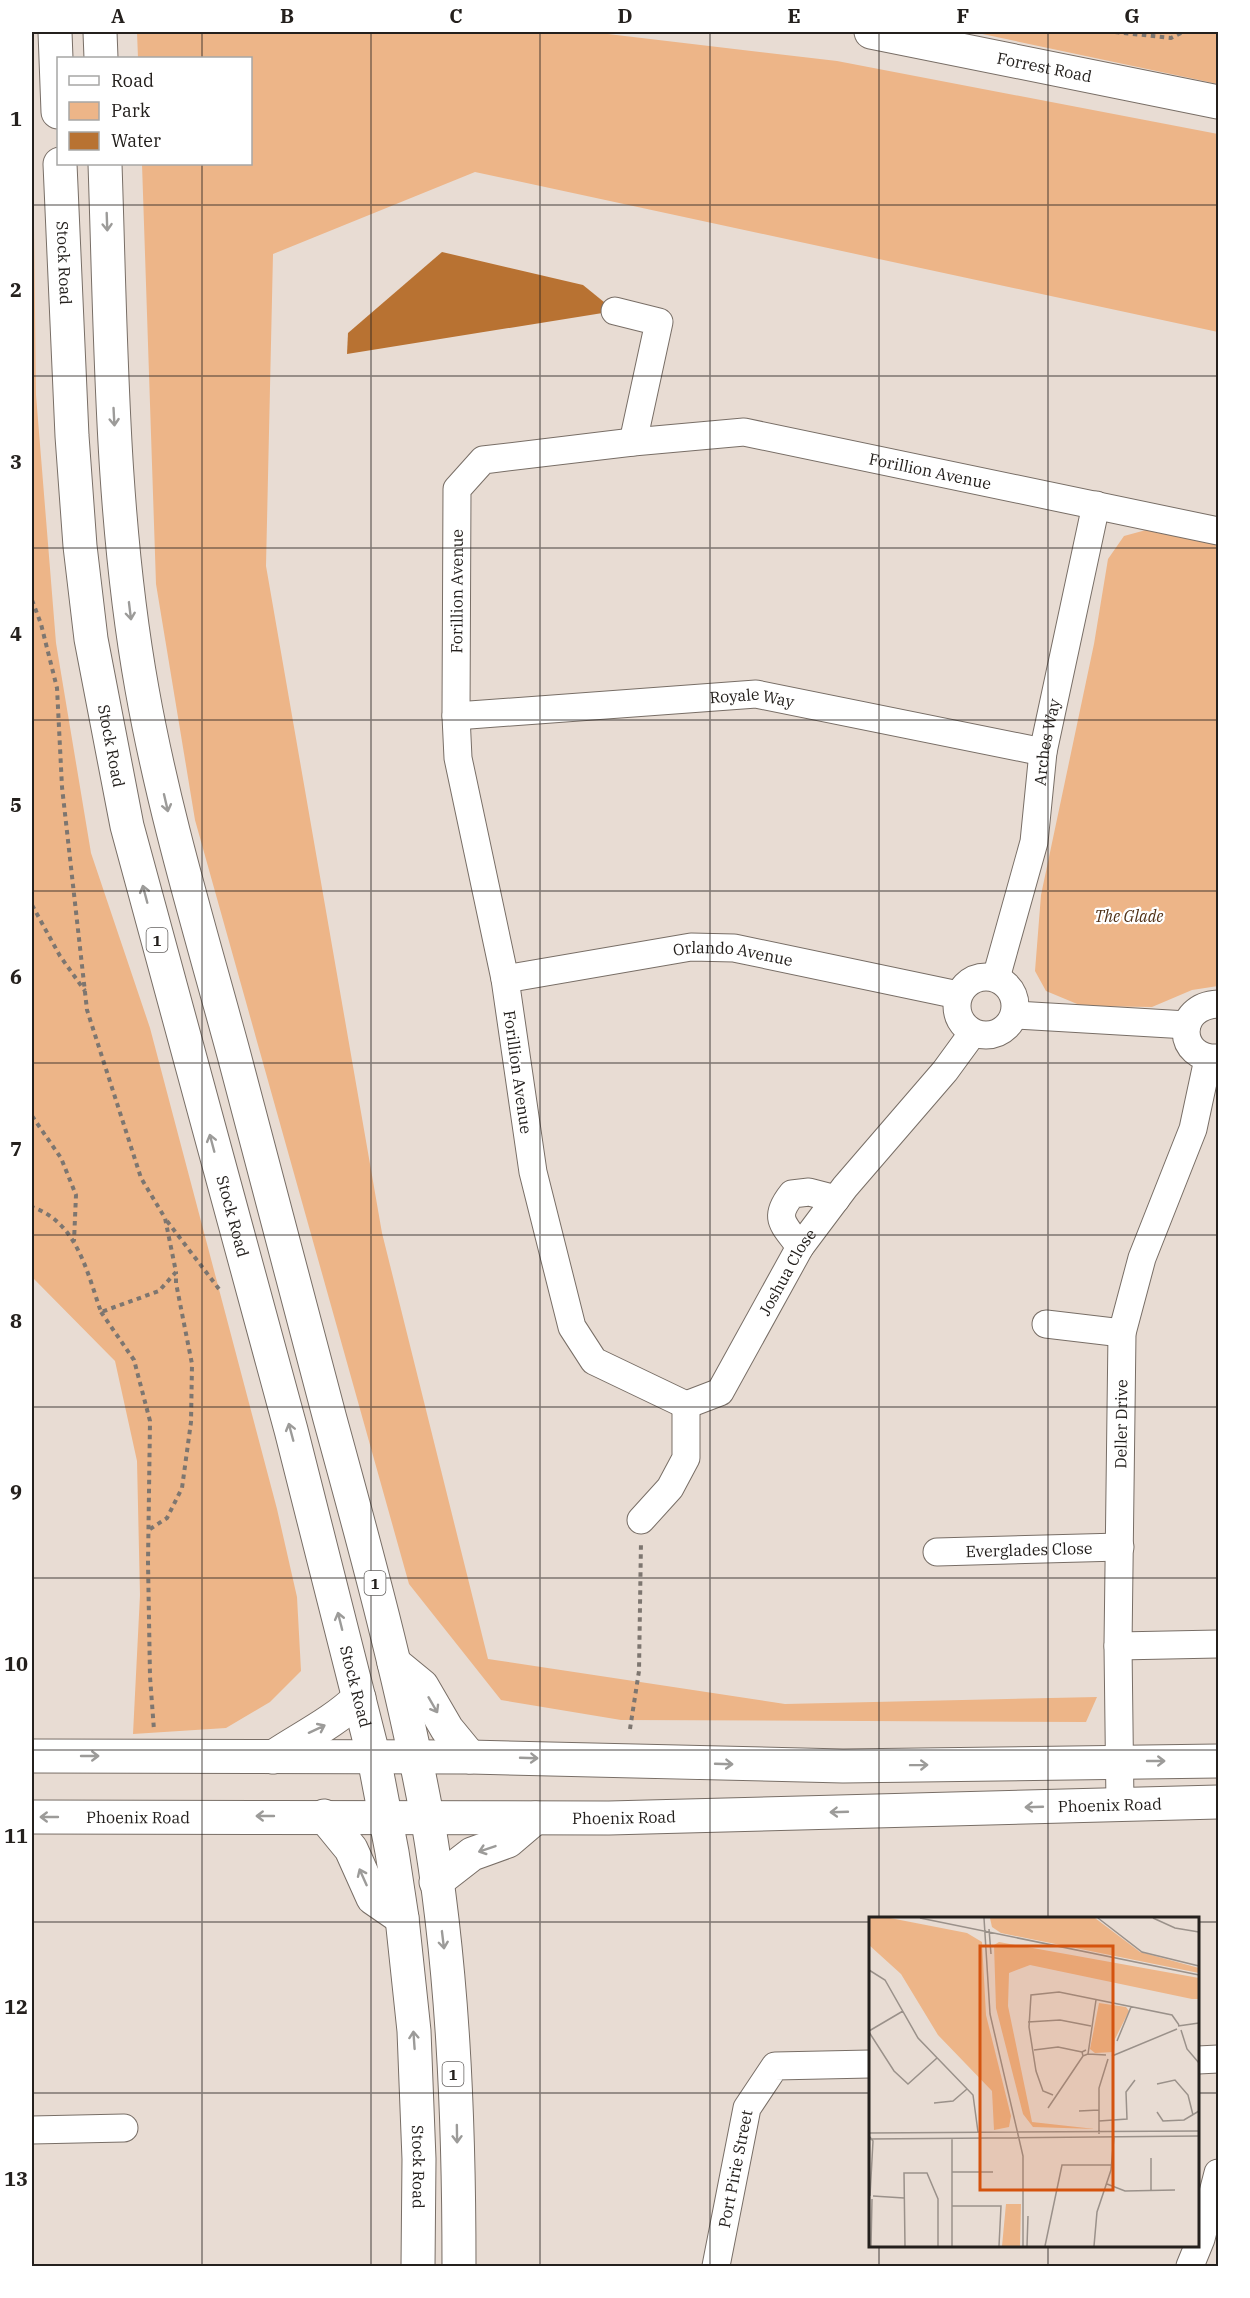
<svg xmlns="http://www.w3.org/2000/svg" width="1250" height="2298" font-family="'IBM Plex Serif',serif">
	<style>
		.green { fill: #edb588 }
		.water { fill: #b87232 }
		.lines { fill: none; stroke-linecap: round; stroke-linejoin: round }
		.minor-casing { stroke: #786e66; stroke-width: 29 }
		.major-casing { stroke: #786e66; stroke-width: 35 }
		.highway-casing { stroke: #786e66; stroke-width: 35 }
		.path { stroke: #7d7670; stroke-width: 4; stroke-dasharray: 4.5 4.5; stroke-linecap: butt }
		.minor { stroke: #fff; stroke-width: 27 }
		.major { stroke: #fff; stroke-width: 33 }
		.highway { stroke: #fff; stroke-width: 33 }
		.oneway { stroke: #9c9b99 }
		.grid { fill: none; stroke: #24201d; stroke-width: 1.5; stroke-opacity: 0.55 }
		.labels { text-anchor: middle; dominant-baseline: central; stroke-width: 4.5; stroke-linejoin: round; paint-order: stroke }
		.shield { fill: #fff; stroke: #666361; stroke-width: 1.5 }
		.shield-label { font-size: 15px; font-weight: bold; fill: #24201d }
		.street-label { font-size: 16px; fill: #24201d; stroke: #fff }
		.park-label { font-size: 16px; font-style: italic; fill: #4f3016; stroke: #fff }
		.inset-road { fill: none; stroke: #9a918a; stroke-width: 1.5 }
		.view { fill: #d4530e; fill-opacity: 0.15; stroke: #d4530e; stroke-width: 3 }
		.inset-edge { fill: none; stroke: #24201d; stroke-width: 3 }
		.neatline { fill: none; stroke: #24201d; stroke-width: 2 }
		.grid-label { font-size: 20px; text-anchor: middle; font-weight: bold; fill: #24201d }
	</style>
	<rect width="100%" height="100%" fill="#e8dcd3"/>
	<g class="green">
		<path d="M137,32H591L837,61L1218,134V332L475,172L273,254L266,566L382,1233L488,1659L785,1704L1097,1697L1086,1722L621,1720L501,1700L409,1584L195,820L156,584L142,164H250V58H138Z"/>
		<path d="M972,32H1218V84L973,32Z"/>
		<path d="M32,54L36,395L56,643L91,853L150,1028L277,1509L297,1597L301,1671L270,1702L226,1728L133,1734L140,1595L137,1461L115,1361L32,1277Z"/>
		<path d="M1146,530L1218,541V986L1192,990L1152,1007L1082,1006L1046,991L1035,971L1041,895L1094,644L1108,559L1124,536Z"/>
	</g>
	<path class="water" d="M442,252L583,285L615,311L347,354L348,333Z"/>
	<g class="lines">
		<g class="minor-casing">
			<g id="minor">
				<path d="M615,311L659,322L633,442"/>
				<path id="s1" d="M456,716L756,694L1043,752"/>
				<circle cx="986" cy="1006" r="29"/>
				<path id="s2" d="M996,978L1034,842L1043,752L1096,505"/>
				<path id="s3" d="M505,979L691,947L734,948L958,995"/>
				<path d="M1218,1004C1174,1006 1177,1060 1218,1058"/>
				<path d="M1015,1015L1187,1025"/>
				<path d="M800,1247C784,1224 772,1219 792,1194L809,1192L836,1199"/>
				<path d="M1046,1324L1122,1333"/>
				<path id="s4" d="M686,1405L594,1361L572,1327L533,1172L505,979L458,758L456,716L457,489L483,460L633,442L744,432L1218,531"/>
				<path id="s5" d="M686,1405L720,1392L800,1247L845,1187L945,1071L972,1034"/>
				<path d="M641,1520L670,1488L686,1458V1405"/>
				<path id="s6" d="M937,1552L1120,1547"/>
				<path d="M1118,1646L1218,1644"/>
				<path id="s7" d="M1120,1804L1118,1646L1122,1333L1142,1258L1193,1129L1208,1059"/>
				<path d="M1198,2060L1218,2059"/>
				<path d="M32,2130L124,2128"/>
				<path id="s8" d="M716,2266L747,2108L775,2066L870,2064"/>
				<path d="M1190,2266L1201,2239L1218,2173"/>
			</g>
		</g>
		<g class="major-casing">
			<g id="major">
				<path id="s9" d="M871,32L1218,102"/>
				<path d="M32,1756L470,1757L843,1766L1218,1761"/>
				<path id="s10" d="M32,1817L609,1818L1218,1802"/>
			</g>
		</g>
		<g class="highway-casing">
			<g id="highway">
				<path d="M55,32L58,112"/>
				<path d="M100,32L101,58"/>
				<path id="s11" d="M60,164L72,436L80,546L91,639L127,826L291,1430L374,1758L392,1852L402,1918L414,2031L419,2159L418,2266"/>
				<path d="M105,164C111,339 111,516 142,689C164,813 201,933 234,1055C266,1176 298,1297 330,1419C366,1550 402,1682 427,1816C453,1964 459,2117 459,2266"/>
				<path d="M394,1663L422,1686L447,1729L470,1757"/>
				<path d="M273,1757C303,1737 333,1723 359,1698"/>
				<path d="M324,1816L351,1849L373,1898L402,1918"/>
				<path d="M436,1882L472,1854L508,1841L535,1818"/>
			</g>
		</g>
		<g class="path">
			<path d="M1115,32L1171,38L1183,32"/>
			<path d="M32,600L41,624L57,688L62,787L87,1010L141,1178L165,1218L176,1272L159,1291L101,1312C87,1272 77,1222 32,1207"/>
			<path d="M32,905L60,956L85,991"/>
			<path d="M32,1116L61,1158L76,1195L74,1241"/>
			<path d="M167,1221L219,1289"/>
			<path d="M101,1312L134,1360L150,1421L148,1562L150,1677L154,1730"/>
			<path d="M150,1529L167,1518L182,1488L191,1422L192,1364L176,1283V1272"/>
			<path d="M630,1729L639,1671L641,1541"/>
		</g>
		<use href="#minor" class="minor"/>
		<use href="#major" class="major"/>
		<use href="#highway" class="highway"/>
	</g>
	<defs><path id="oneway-shaft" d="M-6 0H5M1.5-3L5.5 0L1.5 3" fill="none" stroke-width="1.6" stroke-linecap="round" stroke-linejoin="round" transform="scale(1.5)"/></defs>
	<g class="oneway">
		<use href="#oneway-shaft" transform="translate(107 222) rotate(88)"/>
		<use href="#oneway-shaft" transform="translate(114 417) rotate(87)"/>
		<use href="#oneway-shaft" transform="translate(130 611) rotate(83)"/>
		<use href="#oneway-shaft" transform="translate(166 803) rotate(77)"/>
		<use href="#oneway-shaft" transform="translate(145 894) rotate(-105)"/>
		<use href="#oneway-shaft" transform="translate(212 1143) rotate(-105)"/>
		<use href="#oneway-shaft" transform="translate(291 1432) rotate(-105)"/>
		<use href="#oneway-shaft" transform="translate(340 1621) rotate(-104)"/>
		<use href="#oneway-shaft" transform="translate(433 1705) rotate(60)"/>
		<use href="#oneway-shaft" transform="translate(317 1729) rotate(-25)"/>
		<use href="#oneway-shaft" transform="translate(90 1756)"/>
		<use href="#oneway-shaft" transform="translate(529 1758) rotate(2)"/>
		<use href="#oneway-shaft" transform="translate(1156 1761)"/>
		<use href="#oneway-shaft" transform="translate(724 1764) rotate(2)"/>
		<use href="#oneway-shaft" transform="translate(919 1765) rotate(-1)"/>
		<use href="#oneway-shaft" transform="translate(1034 1807) rotate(178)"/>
		<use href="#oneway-shaft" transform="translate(839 1812) rotate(178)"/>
		<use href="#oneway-shaft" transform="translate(265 1816) rotate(180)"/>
		<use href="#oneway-shaft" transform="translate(49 1817) rotate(180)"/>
		<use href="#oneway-shaft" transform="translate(487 1849) rotate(161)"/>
		<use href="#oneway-shaft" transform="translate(363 1877) rotate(-114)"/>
		<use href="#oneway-shaft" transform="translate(443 1940) rotate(83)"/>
		<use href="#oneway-shaft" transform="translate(414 2040) rotate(-94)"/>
		<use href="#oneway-shaft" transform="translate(457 2134) rotate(89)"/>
	</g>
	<path class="grid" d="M202,32V58M371,32V2266M540,32V2266M710,32V2266M879,32V1918M1048,32V1918M202,164V2266M32,205H1218M32,376H1218M32,548H1218M32,720H1218M32,891H1218M32,1063H1218M32,1235H1218M32,1407H1218M32,1578H1218M32,1750H1218M32,1922H870M1198,1922H1218M32,2093H870M1198,2093H1218M879,2246V2266M1048,2246V2266"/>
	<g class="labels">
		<g class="shield">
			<rect x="146.5" y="928" width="21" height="24" rx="4.5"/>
			<rect x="364.5" y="1571" width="21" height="24" rx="4.5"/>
			<rect x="442.5" y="2062" width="21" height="24" rx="4.5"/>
		</g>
		<g class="shield-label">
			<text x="157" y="940">1</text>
			<text x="375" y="1583">1</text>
			<text x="453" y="2074">1</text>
		</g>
		<g class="street-label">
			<text stroke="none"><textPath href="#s9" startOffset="177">Forrest Road</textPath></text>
			<text stroke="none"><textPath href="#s11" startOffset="99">Stock Road</textPath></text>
			<text stroke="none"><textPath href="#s4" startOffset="1484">Forillion Avenue</textPath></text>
			<text stroke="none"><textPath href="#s4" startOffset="890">Forillion Avenue</textPath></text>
			<text stroke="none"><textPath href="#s1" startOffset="297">Royale Way</textPath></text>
			<text stroke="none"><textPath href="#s2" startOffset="242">Arches Way</textPath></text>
			<text stroke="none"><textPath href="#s11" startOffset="585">Stock Road</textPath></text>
			<text stroke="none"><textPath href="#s3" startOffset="231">Orlando Avenue</textPath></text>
			<text transform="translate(518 1072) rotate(82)">Forillion Avenue</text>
			<text stroke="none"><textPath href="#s11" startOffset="1071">Stock Road</textPath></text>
			<text stroke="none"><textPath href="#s5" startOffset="174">Joshua Close</textPath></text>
			<text stroke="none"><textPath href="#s7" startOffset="380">Deller Drive</textPath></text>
			<text stroke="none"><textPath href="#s6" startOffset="92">Everglades Close</textPath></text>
			<text stroke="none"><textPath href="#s11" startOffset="1557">Stock Road</textPath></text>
			<text stroke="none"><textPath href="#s10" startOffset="1078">Phoenix Road</textPath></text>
			<text stroke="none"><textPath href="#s10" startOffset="106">Phoenix Road</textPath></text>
			<text stroke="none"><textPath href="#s10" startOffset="592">Phoenix Road</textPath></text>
			<text stroke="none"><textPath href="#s11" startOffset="2043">Stock Road</textPath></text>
			<text stroke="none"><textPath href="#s8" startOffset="99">Port Pirie Street</textPath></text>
		</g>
		<g class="park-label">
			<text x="1129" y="916">The Glade</text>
		</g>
	</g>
	<g transform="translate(869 1917)">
		<rect width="330" height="330" fill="#e8dcd3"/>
		<path d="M0,1H21L98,16L113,25L117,98L142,199L140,210L125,213L123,174L69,118L32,57L0,28ZM121,1H226L271,35L330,51V56L132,16L123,10ZM130,25L330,61V82H323L161,48L140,56L139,89L163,205L226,212L164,210L154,197L127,91L125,28ZM230,86L257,90L260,94L246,122L245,135L226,136L221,132ZM137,287H152L151,329H133Z" fill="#edb588"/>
		<path class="inset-road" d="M51,1L330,58M115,1L121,97L154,239V329M229,1L273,35L330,49M284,1L306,11L330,15M120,12L122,37M0,53L16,63L49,121L104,178L109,215M159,105L191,103L222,109M309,109L330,106M312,113L318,132L330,146M0,114L34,94M0,115L25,154L39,167L68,141M248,124L262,90M165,133L189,130L213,135M217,133L213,135L214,139L219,137L227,83M219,137L237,138M243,139L308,112M288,167L306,163L319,178L324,198M184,178L174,174L167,154L160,110L162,78L190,75L303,98L310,108M65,186L84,184L98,172M179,191L214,139M210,194L230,193M288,195L294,204L315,203L330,194M230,204L258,202L257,175L266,163M0,216L330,214M230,217V171L239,142M0,219L4,224L1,279M0,222L330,219M83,222V329M83,255H124M238,267L256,274L306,273M282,273V241M4,279L35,281M83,289H132L130,329M2,329L3,282M36,329L35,256H58L69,282V329M158,329L159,299M176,329L193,248H243M225,329L228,295L242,253L245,219"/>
		<path class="view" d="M111,29H244V273H111Z"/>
		<rect width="330" height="330" class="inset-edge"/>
	</g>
	<rect width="1250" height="2298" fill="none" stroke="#ffffff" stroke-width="66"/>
	<rect x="57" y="57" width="195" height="108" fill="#ffffff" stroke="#a7a6a5" stroke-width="1.5"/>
	<rect x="69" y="76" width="30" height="9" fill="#ffffff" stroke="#a7a6a5" stroke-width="1.5"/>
	<text x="111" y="87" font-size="18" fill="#24201d">Road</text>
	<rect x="69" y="102" width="30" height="18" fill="#edb588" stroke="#a7a6a5" stroke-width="1.5"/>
	<text x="111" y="117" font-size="18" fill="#24201d">Park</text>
	<rect x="69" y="132" width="30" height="18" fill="#b87232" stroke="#a7a6a5" stroke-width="1.5"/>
	<text x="111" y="147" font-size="18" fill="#24201d">Water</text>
	<rect x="33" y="33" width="1184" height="2232" class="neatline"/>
	<g class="grid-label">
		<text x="118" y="23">A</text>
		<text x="287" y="23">B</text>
		<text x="456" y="23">C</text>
		<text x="625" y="23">D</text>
		<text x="794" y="23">E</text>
		<text x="963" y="23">F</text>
		<text x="1132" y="23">G</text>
		<text x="16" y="126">1</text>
		<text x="16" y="297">2</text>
		<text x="16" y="469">3</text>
		<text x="16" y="641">4</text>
		<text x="16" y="812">5</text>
		<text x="16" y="984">6</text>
		<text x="16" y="1156">7</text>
		<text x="16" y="1328">8</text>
		<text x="16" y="1499">9</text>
		<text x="16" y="1671">10</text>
		<text x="16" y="1843">11</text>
		<text x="16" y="2014">12</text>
		<text x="16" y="2186">13</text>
	</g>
</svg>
